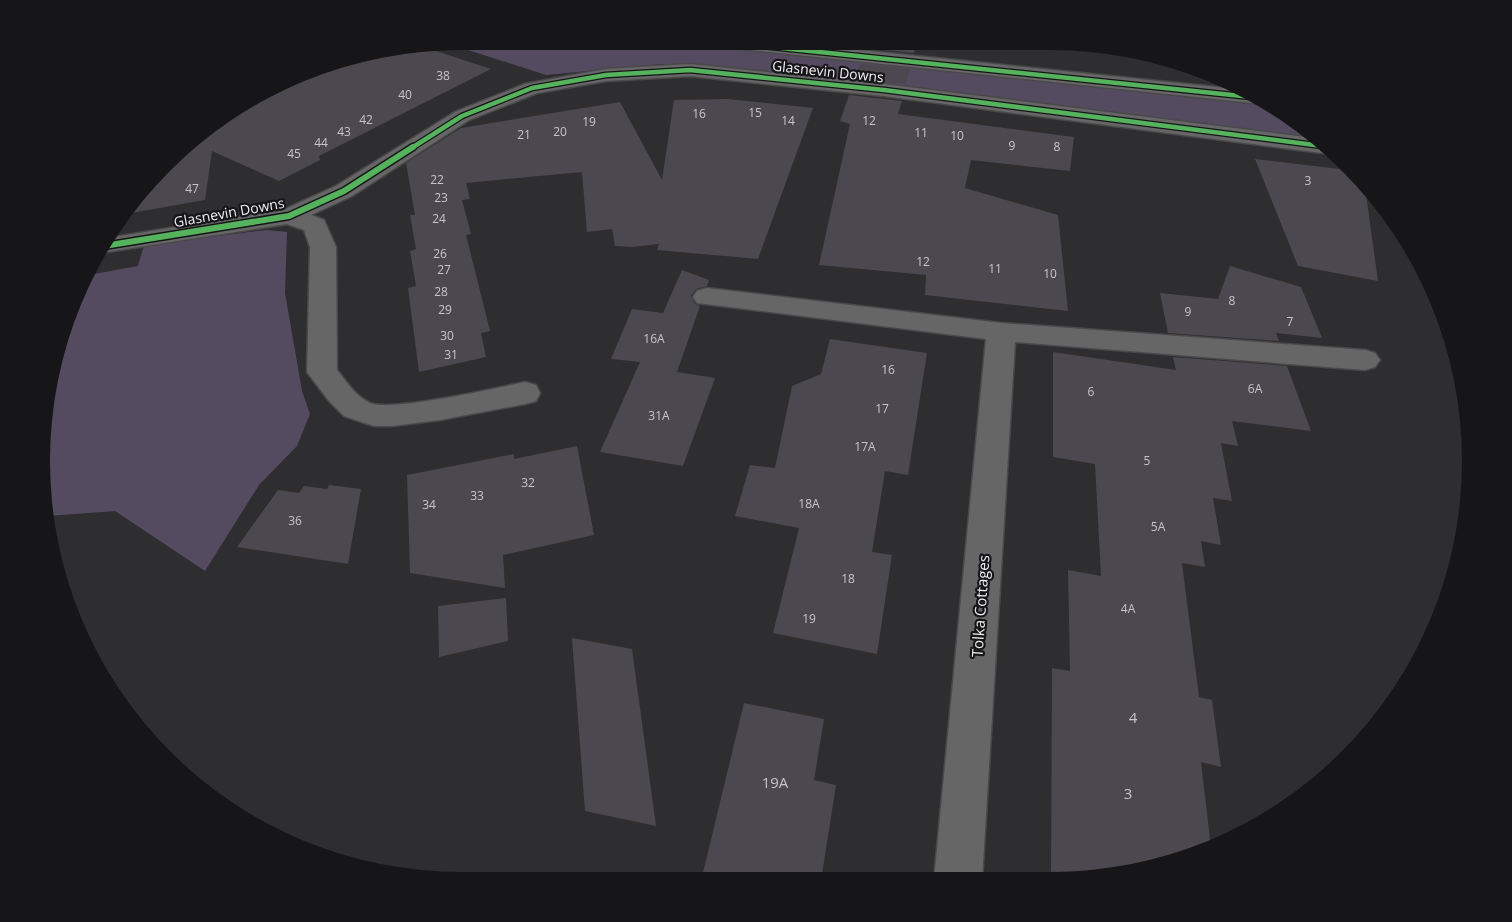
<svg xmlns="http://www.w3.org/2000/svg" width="1512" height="922" font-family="'Open Sans',sans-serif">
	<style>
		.green { fill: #554b60 }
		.building { fill: #4c4850 }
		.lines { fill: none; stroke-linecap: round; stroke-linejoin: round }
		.minor-casing { stroke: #49494a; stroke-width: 3 }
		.minor { fill: #666667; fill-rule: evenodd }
		.cycleway-far1-casing { stroke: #161517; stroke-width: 7 }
		.cycleway-casing { stroke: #161517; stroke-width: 9 }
		.cycleway-far1 { stroke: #56b35d; stroke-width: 4.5 }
		.cycleway { stroke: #56b35d; stroke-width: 6 }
		.labels { text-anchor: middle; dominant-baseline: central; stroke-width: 4.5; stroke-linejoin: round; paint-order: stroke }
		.number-label { font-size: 12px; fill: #c7c4ca }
		.far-street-label { font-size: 14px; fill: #f0eef2; stroke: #161517 }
		.street-label { font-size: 15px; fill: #f0eef2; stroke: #161517 }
		.near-number-label { font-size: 15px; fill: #c7c4ca }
	</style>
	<rect width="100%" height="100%" fill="#2e2d30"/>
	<g class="green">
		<path d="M461,39H612L743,49L1279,107L1319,138L884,83L707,65L661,64L546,75L443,42Z"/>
		<path d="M267,230L287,232L285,293L302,391L310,414L297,446L259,485L205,571L115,511L48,516L39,461L61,326L88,275L138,266L144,245Z"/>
	</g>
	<g class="building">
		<path d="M868,40H917L914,53L865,48Z"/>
		<path d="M421,46L491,69L319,156L320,160L279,181L212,151L205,200L120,215L126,204L204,126L326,61Z"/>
		<path d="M860,64L910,69L906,84L854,79Z"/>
		<path d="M849,95L902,101L898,114L1074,137L1070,171L971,160L965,188L1058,215L1068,311L925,295L926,275L819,265L850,124L840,121Z"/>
		<path d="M728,99L813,108L758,259L657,250L659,244L632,247L615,246L612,229L587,232L582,172L466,183L470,199L462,200L471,234L466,235L490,331L481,333L486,357L419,372L408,288L416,286L410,251L416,249L410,215H415L406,163L461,128L620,102L662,180L674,100Z"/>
		<path d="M1255,159L1340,169L1341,171L1358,173L1364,180L1378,281L1298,266Z"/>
		<path d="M1230,266L1301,287L1322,338L1276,333L1279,341L1168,333L1160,293L1218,299Z"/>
		<path d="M682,270L709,280L707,286L696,289L691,296L695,304L700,306L677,372L715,378L683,466L600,452L640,362L611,359L632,309L663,313Z"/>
		<path d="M830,339L927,353L908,475L885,471L872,552L892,555L877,654L773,633L799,528L735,516L750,465L775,468L792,386L821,374Z"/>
		<path d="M1053,352L1176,370L1173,357L1287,366L1311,431L1232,421L1238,446L1221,443L1232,501L1213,498L1221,545L1201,541L1205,567L1182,563L1199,697L1212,700L1221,767L1201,762L1211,847L1187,860L1106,879L1051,880L1052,668L1070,671L1068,570L1101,576L1095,464L1053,457Z"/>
		<path d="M577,446L594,535L503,555L505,588L410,573L407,475L514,454V459Z"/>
		<path d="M329,485L361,489L348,564L237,547L278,490L299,493L304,486L327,489Z"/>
		<path d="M506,598L508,641L439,657L438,606Z"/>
		<path d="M572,638L632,649L656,826L585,811Z"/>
		<path d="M744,703L824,719L814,780L836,785L821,881H701Z"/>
	</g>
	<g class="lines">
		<g class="minor-casing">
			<g id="minor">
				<path d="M685,39H752L1245,90L1269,102L1261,104L694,44L688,43Z"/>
				<path d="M690,64L884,84L1321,139L1336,152L1330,154L884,96L690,76L606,81L537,93L469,120L352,196L311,215L324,220L336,247L337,370C346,381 356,397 370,403C391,412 497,388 525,382L536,385L540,393L536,401L525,404L440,420L392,426H374L344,416L329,401L307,372L310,247L304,230L287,224L100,253L108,238L283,210L336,186L455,112L525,84L606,69Z"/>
				<path d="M707,288L1001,323L1365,350L1375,353L1380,360L1375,367L1365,370L1015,342L982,880H934L986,339L697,303L693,297L697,291Z"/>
			</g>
		</g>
		<use href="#minor" class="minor"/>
		<g class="cycleway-far1-casing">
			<g id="cycleway-far1">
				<path d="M694,39L1261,98"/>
				<path d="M410,149L462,116L532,88L606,75L690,70L884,90L1330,147"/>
			</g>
		</g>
		<g class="cycleway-casing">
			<path id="cycleway" d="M104,246L289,216L344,191L413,147"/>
		</g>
		<use href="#cycleway-far1" class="cycleway-far1"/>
		<use href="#cycleway" class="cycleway"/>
	</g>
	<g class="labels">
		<g class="number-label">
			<text x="443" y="75">38</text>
			<text x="405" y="94">40</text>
			<text x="755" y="112">15</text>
			<text x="699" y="113">16</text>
			<text x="366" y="119">42</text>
			<text x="788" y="120">14</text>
			<text x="869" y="120">12</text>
			<text x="589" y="121">19</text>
			<text x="344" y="131">43</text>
			<text x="560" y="131">20</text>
			<text x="921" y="132">11</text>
			<text x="524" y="134">21</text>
			<text x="957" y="135">10</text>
			<text x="321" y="142">44</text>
			<text x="1012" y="145">9</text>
			<text x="1057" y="146">8</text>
			<text x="294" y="153">45</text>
			<text x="437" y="179">22</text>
			<text x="1308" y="180">3</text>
			<text x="192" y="188">47</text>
			<text x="441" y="197">23</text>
			<text x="439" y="218">24</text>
			<text x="440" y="253">26</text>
			<text x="923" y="261">12</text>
			<text x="995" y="268">11</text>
			<text x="444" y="269">27</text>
			<text x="1050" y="273">10</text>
			<text x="441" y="291">28</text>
			<text x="1232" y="300">8</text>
			<text x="445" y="309">29</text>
			<text x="1188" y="311">9</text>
			<text x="1290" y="321">7</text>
			<text x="447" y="335">30</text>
			<text x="654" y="338">16A</text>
			<text x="451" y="354">31</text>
			<text x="888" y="369">16</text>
			<text x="1255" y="388">6A</text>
			<text x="1091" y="391">6</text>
			<text x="882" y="408">17</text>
			<text x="659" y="415">31A</text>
			<text x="865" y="446">17A</text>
			<text x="1147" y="460">5</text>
			<text x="528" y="482">32</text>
			<text x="477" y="495">33</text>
			<text x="809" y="503">18A</text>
			<text x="429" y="504">34</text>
			<text x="295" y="520">36</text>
			<text x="1158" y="526">5A</text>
			<text x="848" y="578">18</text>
			<text x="1128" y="608">4A</text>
			<text x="809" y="618">19</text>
		</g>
		<g class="far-street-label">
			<text transform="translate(828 71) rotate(6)">Glasnevin Downs</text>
			<text transform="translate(229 212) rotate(-10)">Glasnevin Downs</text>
		</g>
		<g class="street-label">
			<text transform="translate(980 606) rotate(-86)">Tolka Cottages</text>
		</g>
		<g class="near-number-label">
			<text x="1133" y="717">4</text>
			<text x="775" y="782">19A</text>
			<text x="1128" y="793">3</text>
		</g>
	</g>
	<path d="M0 0H1512V922H0ZM461 50H1051A411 411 0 0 1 1462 461V461A411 411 0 0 1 1051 872H461A411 411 0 0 1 50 461V461A411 411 0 0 1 461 50Z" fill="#161517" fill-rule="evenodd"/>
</svg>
